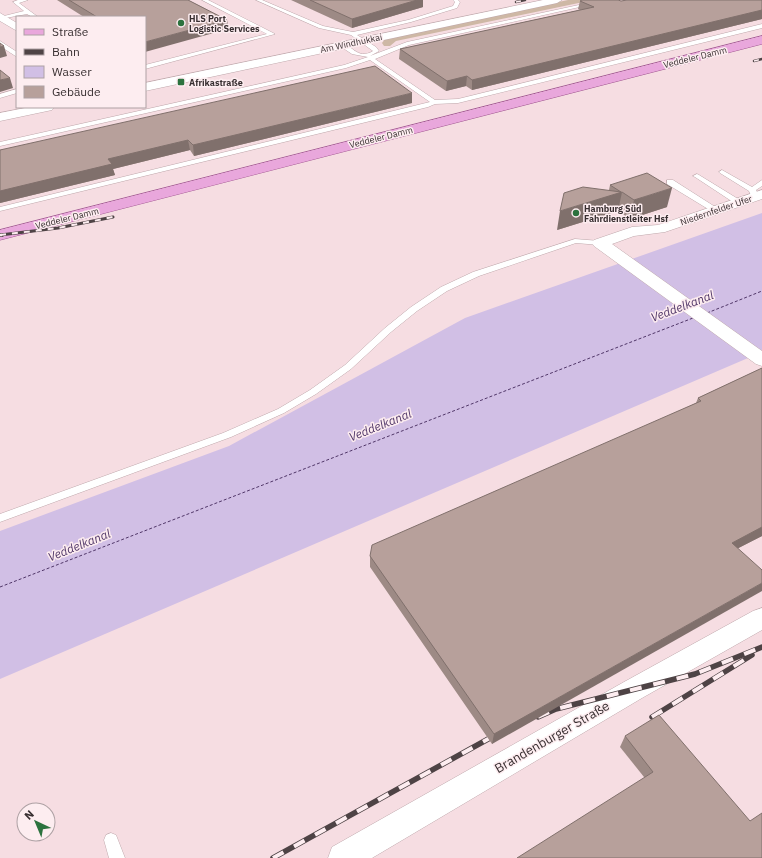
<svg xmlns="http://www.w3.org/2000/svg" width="762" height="858" font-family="'IBM Plex Sans',sans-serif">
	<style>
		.green { fill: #ceb8a5 }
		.water { fill: #d1bfe5 }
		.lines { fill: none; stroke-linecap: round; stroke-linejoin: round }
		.ferry { stroke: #503668; stroke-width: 1; stroke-dasharray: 3 2; stroke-linecap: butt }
		.lane-casing { stroke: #bfa8ac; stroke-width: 1 }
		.street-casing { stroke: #bfa8ac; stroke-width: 1 }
		.primary-casing { stroke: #a15791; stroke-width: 1 }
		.lane { fill: #fff; fill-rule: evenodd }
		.street { fill: #fff; fill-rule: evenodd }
		.primary { fill: #e9a7dc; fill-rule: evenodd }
		.rail-far3-casing { stroke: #4e4345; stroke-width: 2.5 }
		.rail-far2-casing { stroke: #4e4345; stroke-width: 3 }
		.rail-far1-casing { stroke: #4e4345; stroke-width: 4 }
		.rail-casing { stroke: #4e4345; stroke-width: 5.5 }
		.rail-far3 { stroke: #fdedf0; stroke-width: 1.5; stroke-dasharray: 5; stroke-linecap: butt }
		.rail-far2 { stroke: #fdedf0; stroke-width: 2; stroke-dasharray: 6; stroke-linecap: butt }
		.rail-far1 { stroke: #fdedf0; stroke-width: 2.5; stroke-dasharray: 8; stroke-linecap: butt }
		.rail { stroke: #fdedf0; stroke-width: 4; stroke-dasharray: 12; stroke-linecap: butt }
		.wall { fill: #9d8a85 }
		.shaded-wall { fill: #80706c }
		.building { fill: #b7a09b; stroke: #80706c }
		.poi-dot { fill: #2c723e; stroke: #fdedf0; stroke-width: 1.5 }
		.labels { text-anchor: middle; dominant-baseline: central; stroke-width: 3; stroke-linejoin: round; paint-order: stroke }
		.far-poi-label { font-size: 9px; font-weight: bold; fill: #382f31; stroke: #fdedf0; text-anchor: start }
		.far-street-label { font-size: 9px; fill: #382f31; stroke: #fdedf0 }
		.water-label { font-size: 12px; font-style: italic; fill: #503668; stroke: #fdedf0 }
		.near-street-label { font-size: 13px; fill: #382f31; stroke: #fdedf0 }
	</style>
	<rect width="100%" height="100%" fill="#f6dde2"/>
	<path class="green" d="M593,0L396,41L390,46H384L382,43L385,39L568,0Z"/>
	<path class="water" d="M762,213V352L0,679V531L229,446L465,318Z"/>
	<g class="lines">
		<g class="ferry">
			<path d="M707,313L762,291"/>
			<path d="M0,587L693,318"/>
		</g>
		<g class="lane-casing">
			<g id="lane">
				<path d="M18,0H28L19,3L38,17H32L27,14L0,19V17L24,11L13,2Z"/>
				<path d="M202,0H208L275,34L145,69V65L267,34Z"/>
				<path d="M256,0H262L323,26L353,32L408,20L453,6L455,2L453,0H458L460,2L457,8L411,22L357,35L376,47L379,51L370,56L407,42L602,0H611L409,45L375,59L435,100L458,99L762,24V28L458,103L435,104L428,107L0,211V207L430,102L370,60L346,68L0,146V142L344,65L368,57L352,54L340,46V44C352,43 357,61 373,51L351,35L319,28Z"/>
				<path d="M0,41L17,52V57L0,46Z"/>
				<path d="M17,89V93L0,98V94Z"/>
				<path d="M722,170L752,187L762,180V186L756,190L759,196L758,198H752L749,191L720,173L719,172Z"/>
				<path d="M697,174L699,175L743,202L739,204H736L695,177L693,176Z"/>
				<path d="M667,180H673L720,210L719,212H713L667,184Z"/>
				<path d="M575,239L600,241L604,243L600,245L576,243L479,276L447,291L417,311L391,332L351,369L316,394L284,413L231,437L0,522V514L223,433L278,409L310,390L345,365L385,328L411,307L441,287L473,272Z"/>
				<path d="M111,833L116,835L125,858H109L104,840L106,835Z"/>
			</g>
		</g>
		<g class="street-casing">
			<g id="street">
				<path d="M543,0H562L557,3L145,91V83Z"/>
				<path d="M0,13L17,23V31L0,21Z"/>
				<path d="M30,107H54L52,110L0,121V113Z"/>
				<path d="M762,190V199L665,232L634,236L612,244L762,351V366L756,364L594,246L592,243L594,240L632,227L658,225Z"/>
				<path d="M762,608V630L642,698L372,858H328L332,847L624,682L753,611Z"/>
			</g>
		</g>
		<g class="primary-casing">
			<path id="primary" d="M762,36V44L0,240V230Z"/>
		</g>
		<use href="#lane" class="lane"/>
		<use href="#street" class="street"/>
		<use href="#primary" class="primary"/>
		<g class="rail-far3-casing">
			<g id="rail-far3">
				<path d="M516,2L525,0"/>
				<path d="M754,61L762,59"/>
			</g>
		</g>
		<g class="rail-far2-casing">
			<path id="rail-far2" d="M0,235L58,228L113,217"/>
		</g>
		<g class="rail-far1-casing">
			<path id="rail-far1" d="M0,235H2"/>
		</g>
		<g class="rail-casing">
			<g id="rail">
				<path d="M538,717L556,709L695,674L762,647"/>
				<path d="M652,717L752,655"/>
				<path d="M273,858L499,733"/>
			</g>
		</g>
		<use href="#rail-far3" class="rail-far3"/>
		<use href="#rail-far2" class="rail-far2"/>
		<use href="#rail-far1" class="rail-far1"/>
		<use href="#rail" class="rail"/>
	</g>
	<g class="wall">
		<path d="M57,0H188L227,20L228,29L145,17H84Z"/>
		<path d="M291,0H423V7L352,28Z"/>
		<path d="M762,0V19L472,90L466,86L446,91L399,59L400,49L580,10L578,9L580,1H621Z"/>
		<path d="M412,103L194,156L190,150L113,169L115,175L0,203V150Z"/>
		<path d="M610,185L667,207L630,219L618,211L557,230L609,190Z"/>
		<path d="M762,368V536L738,548L492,744L370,567V556L696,403L698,398Z"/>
		<path d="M625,736L762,858L644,777L620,747Z"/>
	</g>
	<g class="shaded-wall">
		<path d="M417,0H423V7L352,28V19Z"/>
		<path d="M762,10V19L472,90V80Z"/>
		<path d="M227,20L228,29L145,52V42Z"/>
		<path d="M4,46L7,56L0,58V47Z"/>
		<path d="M467,76L466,86L446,91L447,81Z"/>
		<path d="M10,78L13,88L0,92V80Z"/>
		<path d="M412,93V103L194,156L193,145Z"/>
		<path d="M188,140L190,150L113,169L115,175L0,203V191L108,159Z"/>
		<path d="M672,188L667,207L630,219L634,200Z"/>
		<path d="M622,192L618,211L557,230L560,211Z"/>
		<path d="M762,527V536L727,554L732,543Z"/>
		<path d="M762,583V591L492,744L494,734Z"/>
	</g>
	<g class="building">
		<path d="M69,0H188L227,20L145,42V17H97Z"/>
		<path d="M310,0H417L352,19Z"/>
		<path d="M582,0H618L621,1L627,0H762V10L472,80L467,76L447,81L400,49L594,7L580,1Z"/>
		<path d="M0,43L4,46L0,47Z"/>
		<path d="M375,66L412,93L193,145L188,140L108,159L112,164L0,191V150Z"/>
		<path d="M0,70L10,78L0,80Z"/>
		<path d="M647,173L672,188L634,200L622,192L560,211L564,193L583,187L621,192L610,185Z"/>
		<path d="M762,368V527L732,543L762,570V583L494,734L370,556L372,545L701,401L698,398Z"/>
		<path d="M659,715L750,821L762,813V858H517L653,772L625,736Z"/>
	</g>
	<g class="poi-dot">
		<circle cx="181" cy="23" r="4"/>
		<rect x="177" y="78" width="8" height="8" rx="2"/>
		<circle cx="576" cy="213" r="4"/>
	</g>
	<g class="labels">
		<g class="far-poi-label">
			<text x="189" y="18">HLS Port<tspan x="189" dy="10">Logistic Services</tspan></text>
			<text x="189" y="82">Afrikastraße</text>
			<text x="584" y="208">Hamburg Süd<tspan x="584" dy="10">Fahrdienstleiter Hsf</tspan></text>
		</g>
		<g class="far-street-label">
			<text transform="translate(351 43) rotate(-12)">Am Windhukkai</text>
			<text transform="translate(695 57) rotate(-14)">Veddeler Damm</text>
			<text transform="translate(381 137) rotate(-14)">Veddeler Damm</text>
			<text transform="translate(716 210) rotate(-19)">Niedernfelder Ufer</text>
			<text transform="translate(67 218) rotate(-14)">Veddeler Damm</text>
		</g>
		<g class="water-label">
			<text transform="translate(682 306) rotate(-21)">Veddelkanal</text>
			<text transform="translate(380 425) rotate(-22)">Veddelkanal</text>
			<text transform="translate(79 545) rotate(-22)">Veddelkanal</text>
		</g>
		<g class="near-street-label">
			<text transform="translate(552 737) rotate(-30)">Brandenburger Straße</text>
		</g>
	</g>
	<rect x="16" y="16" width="130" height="92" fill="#fdedf0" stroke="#aea1a4"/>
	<rect x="24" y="29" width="20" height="6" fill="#e9a7dc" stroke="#aea1a4"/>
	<text x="52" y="36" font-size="12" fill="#382f31">Straße</text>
	<rect x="24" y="49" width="20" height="6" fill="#4e4345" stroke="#aea1a4"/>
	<text x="52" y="56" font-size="12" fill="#382f31">Bahn</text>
	<rect x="24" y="66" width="20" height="12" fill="#d1bfe5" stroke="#aea1a4"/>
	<text x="52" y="76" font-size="12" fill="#382f31">Wasser</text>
	<rect x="24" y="86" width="20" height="12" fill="#b7a09b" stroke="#aea1a4"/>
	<text x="52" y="96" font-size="12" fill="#382f31">Gebäude</text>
	<g transform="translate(36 822) rotate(316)"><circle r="19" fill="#fdedf0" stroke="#aea1a4"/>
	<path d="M0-3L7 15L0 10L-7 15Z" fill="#2c723e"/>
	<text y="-6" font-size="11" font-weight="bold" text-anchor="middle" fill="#382f31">N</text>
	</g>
</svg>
